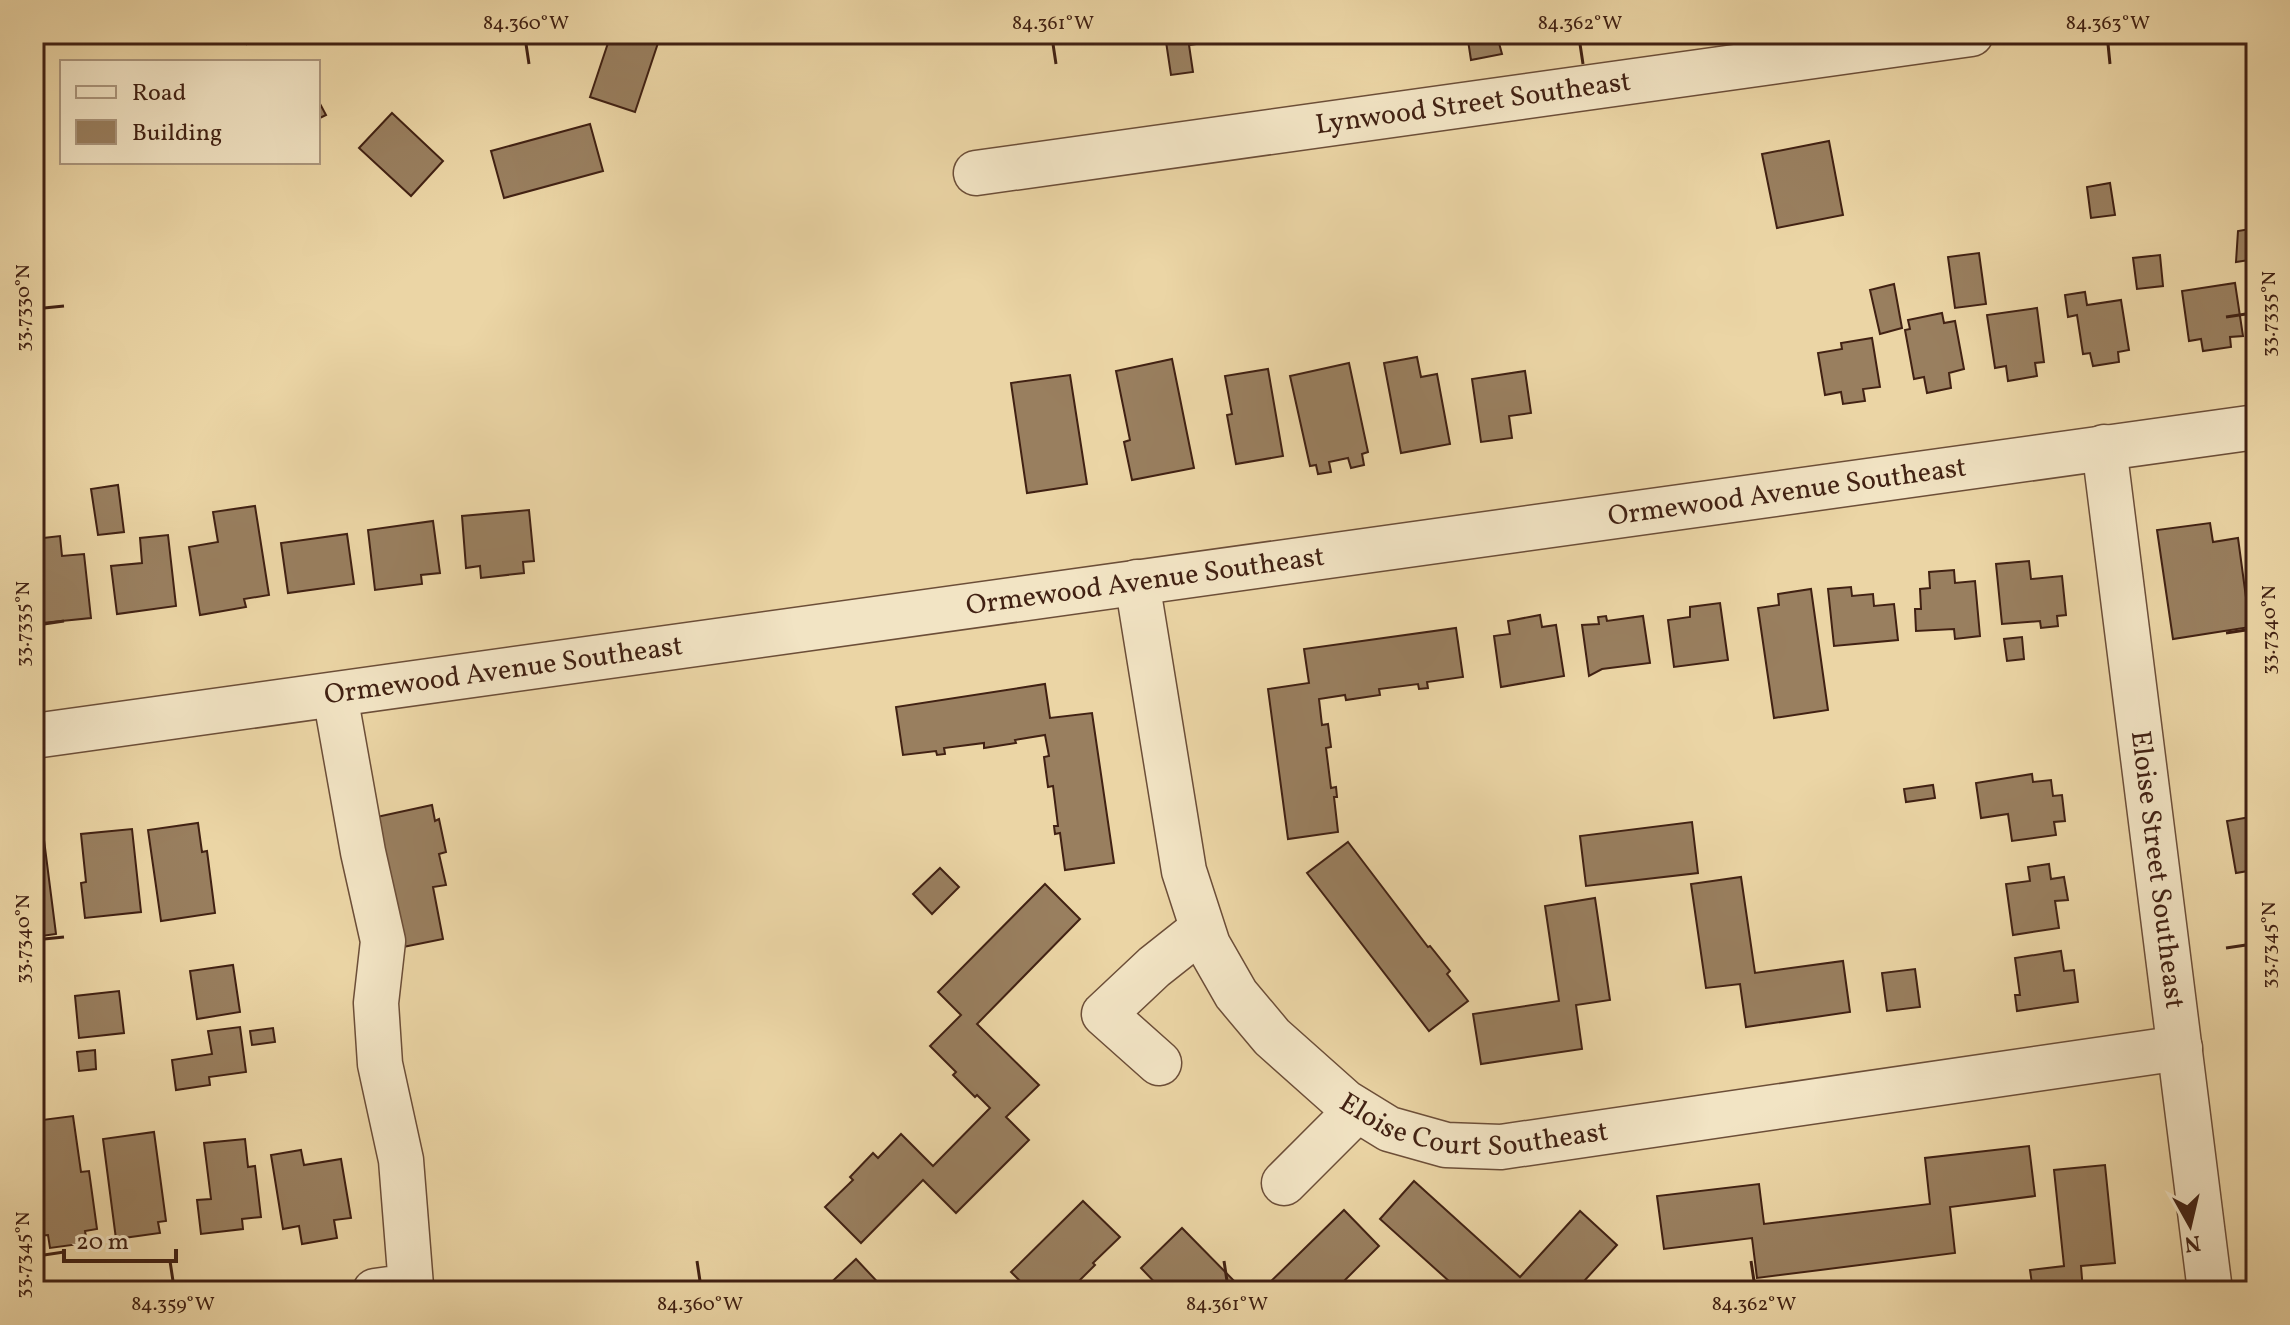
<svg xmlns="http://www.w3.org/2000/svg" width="2290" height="1325" font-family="Vollkorn,serif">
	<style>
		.building { fill: #997f5f; stroke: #412113; stroke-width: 2 }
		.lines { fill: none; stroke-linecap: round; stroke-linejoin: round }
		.minor-casing { stroke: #6c4e38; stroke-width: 47 }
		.minor { stroke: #f2e4c4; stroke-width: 44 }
		.ticks { fill: none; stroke: #412113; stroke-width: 3 }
		.labels { text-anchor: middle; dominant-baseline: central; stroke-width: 6; stroke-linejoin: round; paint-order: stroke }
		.street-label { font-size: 28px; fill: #412113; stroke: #f2e4c4 }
		.neatline { fill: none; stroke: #412113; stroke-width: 3 }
		.ticks-label { font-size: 20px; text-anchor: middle; fill: #412113 }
	</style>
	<rect width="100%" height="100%" fill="#ebd5a5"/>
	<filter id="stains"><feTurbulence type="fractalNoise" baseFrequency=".0025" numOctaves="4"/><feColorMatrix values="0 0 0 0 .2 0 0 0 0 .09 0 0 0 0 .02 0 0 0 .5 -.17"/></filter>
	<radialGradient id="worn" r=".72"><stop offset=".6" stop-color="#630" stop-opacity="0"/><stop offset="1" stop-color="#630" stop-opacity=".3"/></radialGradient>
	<g class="building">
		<path d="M245,34H291L292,37L247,44Z"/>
		<path d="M611,34H661L635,112L590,97Z"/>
		<path d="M1153,34H1225L1226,40L1189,45L1193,72L1171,75L1165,35L1153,37Z"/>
		<path d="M1467,34H1518L1519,39L1499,43L1502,54L1471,60Z"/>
		<path d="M1574,34H1619L1575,40Z"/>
		<path d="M318,100L326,115L318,119Z"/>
		<path d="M392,113L443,161L411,196L359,148Z"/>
		<path d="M590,124L603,171L504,198L491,151Z"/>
		<path d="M1829,141L1843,215L1777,228L1762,154Z"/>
		<path d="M2110,183L2115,215L2091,218L2087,187Z"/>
		<path d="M2256,228V259L2236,262L2238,231Z"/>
		<path d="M1979,253L1986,304L1955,308L1948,257Z"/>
		<path d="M2160,255L2163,286L2137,289L2133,258Z"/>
		<path d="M2235,283L2243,336L2230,337L2231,347L2203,351L2201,339L2189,341L2182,291Z"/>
		<path d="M1894,284L1902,328L1880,334L1870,290Z"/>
		<path d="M2085,292L2087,305L2121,300L2129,350L2118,352L2119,362L2093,366L2090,353L2083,354L2077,315L2068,317L2065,295Z"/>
		<path d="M2037,308L2044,362L2035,363L2037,376L2008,381L2006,366L1995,368L1987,315Z"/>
		<path d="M1942,313L1944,323L1955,321L1964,369L1949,373L1951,388L1927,393L1924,377L1914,379L1905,330L1910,329L1908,320Z"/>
		<path d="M1872,338L1880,387L1863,389L1865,401L1843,404L1841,392L1825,395L1818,353L1842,349L1841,343Z"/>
		<path d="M1417,357L1421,377L1437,374L1450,444L1401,453L1384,363Z"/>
		<path d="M1172,359L1194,468L1132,480L1124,442L1130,440L1116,371Z"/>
		<path d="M1349,363L1368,452L1362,454L1364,465L1351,468L1348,458L1329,462L1331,472L1318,474L1316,465L1310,466L1290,376Z"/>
		<path d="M1268,369L1283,456L1236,464L1227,415L1232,414L1225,376Z"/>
		<path d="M1525,371L1531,413L1509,416L1512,438L1481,442L1472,379Z"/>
		<path d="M1070,375L1087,484L1027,493L1011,383Z"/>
		<path d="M118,485L124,532L98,535L91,489Z"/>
		<path d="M255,506L269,595L244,599L246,607L200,615L189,547L218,542L213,512Z"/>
		<path d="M529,510L534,561L523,562L524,573L481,578L480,566L466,568L462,516Z"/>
		<path d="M433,521L440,573L421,575L422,584L375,590L368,530Z"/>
		<path d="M2210,523L2213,542L2238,538L2250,627L2173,639L2157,530Z"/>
		<path d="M347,534L354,584L288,593L281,543Z"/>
		<path d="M168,535L176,606L117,614L111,566L142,563L140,538Z"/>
		<path d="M60,536L62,556L84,554L91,618L42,623L37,585H40L35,539Z"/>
		<path d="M2029,561L2031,579L2062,576L2066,615L2057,616L2058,626L2041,628L2040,621L2002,624L1996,564Z"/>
		<path d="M1954,570L1955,583L1975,581L1980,636L1955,639L1954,629L1916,631L1915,609H1921L1920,589L1930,588L1929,572Z"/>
		<path d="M1851,587L1852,596L1873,594L1874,606L1894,604L1898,640L1834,646L1828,589Z"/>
		<path d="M1811,589L1828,710L1774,718L1758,608L1779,605L1778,594Z"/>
		<path d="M1720,603L1728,660L1674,667L1668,620L1690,617V607Z"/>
		<path d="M1540,615L1542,627L1556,625L1564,676L1501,687L1494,636L1510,634L1508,621Z"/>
		<path d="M1606,616L1607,621L1643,616L1650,663L1602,669L1589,676L1582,625L1599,624L1598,617Z"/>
		<path d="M1456,628L1463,677L1427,682L1428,688L1419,689L1418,684L1379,689L1380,695L1346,700L1345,695L1319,699L1322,725L1328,724L1331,747L1326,748L1331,788L1336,787L1337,797H1334L1338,832L1288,839L1268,689L1309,683L1304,649Z"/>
		<path d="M2022,637L2024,659L2007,661L2004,639Z"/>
		<path d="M1045,684L1050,718L1092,713L1114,863L1065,870L1060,833L1055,834L1054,826H1058L1053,786L1048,787L1044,757L1049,756L1045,735L1015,740L1016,743L984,748V743L944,748L945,754L937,755L936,751L903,755L896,707Z"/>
		<path d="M2032,774L2033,782L2051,780L2053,796L2062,795L2065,821L2054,822L2056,835L2012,841L2008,814L1981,818L1976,783Z"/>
		<path d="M1933,785L1935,798L1906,802L1904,789Z"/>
		<path d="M432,805L435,821L439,819L446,852L439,854L446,885L433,887L443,939L398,948L372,818Z"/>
		<path d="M2256,816V882H2255L2254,870L2236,873L2227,821Z"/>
		<path d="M1692,822L1698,873L1586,886L1580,836Z"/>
		<path d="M198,823L202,852L207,851L215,913L161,921L148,830Z"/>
		<path d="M132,829L141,912L85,918L81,883L86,882L81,834Z"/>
		<path d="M44,840L56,934L34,937V842Z"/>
		<path d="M1348,842L1428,947L1430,946L1450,971L1447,974L1468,1001L1429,1031L1307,873Z"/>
		<path d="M2049,864L2051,879L2064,877L2068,900L2055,901L2059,928L2013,935L2006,884L2030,881L2028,867Z"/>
		<path d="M940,868L959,887L932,914L913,894Z"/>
		<path d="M1741,877L1755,973L1843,961L1850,1012L1746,1027L1740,984L1706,988L1691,884Z"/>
		<path d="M1045,884L1080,919L977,1024L1039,1085L1006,1117L1029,1140L956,1213L923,1180L861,1243L825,1207L853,1180L850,1177L873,1153L878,1158L901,1134L933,1166L990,1108L977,1095L975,1097L953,1075L956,1072L930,1046L961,1015L938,992Z"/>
		<path d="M1595,898L1610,1000L1576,1005L1582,1049L1481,1064L1473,1014L1559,1001L1545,906Z"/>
		<path d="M2061,951L2064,971L2074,970L2078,1002L2017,1011L2015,995H2020L2015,958Z"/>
		<path d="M233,965L240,1012L197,1019L190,971Z"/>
		<path d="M1915,969L1920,1007L1887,1011L1882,973Z"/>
		<path d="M119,991L124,1033L79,1038L75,996Z"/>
		<path d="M240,1027L246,1072L209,1077L210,1085L176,1090L172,1060L212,1054L208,1031Z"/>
		<path d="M273,1028L275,1042L252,1045L250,1031Z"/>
		<path d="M95,1050L96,1069L79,1071L77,1052Z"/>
		<path d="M73,1116L81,1172L89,1171L97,1229L85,1231L87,1243L50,1248L48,1235L36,1236L34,1221V1170H39L34,1121Z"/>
		<path d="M154,1132L166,1221L158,1222L160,1233L116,1239L103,1139Z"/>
		<path d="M245,1139L248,1167L255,1166L261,1217L242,1219L243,1229L201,1234L197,1200L211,1199L204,1143Z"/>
		<path d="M2029,1146L2035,1196L1950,1207L1955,1253L1757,1278L1752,1238L1664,1249L1657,1196L1759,1184L1764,1224L1930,1204L1925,1158Z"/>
		<path d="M301,1150L304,1165L341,1159L351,1218L334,1220L337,1238L302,1244L299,1226L283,1229L271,1155Z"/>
		<path d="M2105,1165L2115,1263L2081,1266L2083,1291H2033L2030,1270L2064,1266L2054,1170Z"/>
		<path d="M1414,1181L1520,1277L1580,1211L1617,1245L1575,1291H1460L1380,1219Z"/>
		<path d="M1083,1201L1120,1237L1093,1263L1095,1265L1075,1285L1072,1283L1063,1291H1030L1011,1272Z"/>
		<path d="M1344,1210L1379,1246L1334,1291H1261Z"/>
		<path d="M1182,1228L1244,1291H1163L1141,1268Z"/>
		<path d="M856,1259L886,1291H822Z"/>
	</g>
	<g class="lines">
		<g class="minor-casing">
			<g id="minor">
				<path id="s1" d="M976,173L1971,34"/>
				<path id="s2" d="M2104,447L2210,1291"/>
				<path id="s3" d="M1137,582L1184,871L1208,945L1236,994L1272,1037L1345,1102L1389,1129L1446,1145L1501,1147L2180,1048"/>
				<path d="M335,695L363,852L383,941L376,1003L380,1064L401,1160L411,1286L375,1291"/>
				<path id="s4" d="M34,736L2256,427"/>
				<path d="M1159,1063L1104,1014L1154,967L1202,929"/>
				<path d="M1284,1183L1357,1110"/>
			</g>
		</g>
		<use href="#minor" class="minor"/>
	</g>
	<path class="ticks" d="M526,44L529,64M1053,44L1056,64M1580,44L1583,64M2108,44L2110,64M44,308L64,306M2226,317L2246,314M44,624L64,621M2226,633L2246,630M44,939L64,937M2226,948L2246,945M44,1255L64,1252M170,1261L173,1281M697,1261L700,1281M1224,1261L1227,1281M1751,1261L1754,1281"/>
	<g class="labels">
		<g class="street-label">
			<text stroke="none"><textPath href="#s1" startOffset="502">Lynwood Street Southeast</textPath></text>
			<text stroke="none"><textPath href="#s4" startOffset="1770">Ormewood Avenue Southeast</textPath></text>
			<text stroke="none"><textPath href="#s4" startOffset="1122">Ormewood Avenue Southeast</textPath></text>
			<text stroke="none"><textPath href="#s4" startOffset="474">Ormewood Avenue Southeast</textPath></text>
			<text stroke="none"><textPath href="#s2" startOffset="426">Eloise Street Southeast</textPath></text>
			<text stroke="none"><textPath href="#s3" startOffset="716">Eloise Court Southeast</textPath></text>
		</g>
	</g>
	<rect width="2290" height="1325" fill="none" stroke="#ebd5a5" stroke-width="88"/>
	<rect x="60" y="60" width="260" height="104" fill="#f2e4c4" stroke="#ab967d" stroke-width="2"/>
	<rect x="76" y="86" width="40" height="12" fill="#f2e4c4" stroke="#ab967d" stroke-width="2"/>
	<text x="132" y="100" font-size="24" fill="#412113">Road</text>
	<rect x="76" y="120" width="40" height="24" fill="#997f5f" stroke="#ab967d" stroke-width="2"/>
	<text x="132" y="140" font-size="24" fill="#412113">Building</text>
	<g transform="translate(2190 1225) rotate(172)" stroke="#f2e4c4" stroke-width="6" paint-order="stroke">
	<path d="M0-6L14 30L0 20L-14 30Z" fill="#412113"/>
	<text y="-12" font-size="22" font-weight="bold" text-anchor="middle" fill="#412113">N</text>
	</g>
	<path d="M64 1249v12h112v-12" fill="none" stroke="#412113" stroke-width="4"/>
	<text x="76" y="1249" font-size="24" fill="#412113" stroke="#f2e4c4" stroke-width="6" paint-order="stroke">20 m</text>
	<rect x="44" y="44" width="2202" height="1237" class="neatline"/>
	<g class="ticks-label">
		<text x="526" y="29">84.360°W</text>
		<text x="1053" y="29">84.361°W</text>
		<text x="1580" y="29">84.362°W</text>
		<text x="2108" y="29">84.363°W</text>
		<text transform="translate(22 308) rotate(-90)" y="7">33.7330°N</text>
		<text transform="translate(2268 314) rotate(-90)" y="7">33.7335°N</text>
		<text transform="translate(22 624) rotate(-90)" y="7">33.7335°N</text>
		<text transform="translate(2268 630) rotate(-90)" y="7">33.7340°N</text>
		<text transform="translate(22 939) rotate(-90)" y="7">33.7340°N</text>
		<text transform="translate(2268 945) rotate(-90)" y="7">33.7345°N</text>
		<text transform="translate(22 1255) rotate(-90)" y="7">33.7345°N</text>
		<text x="173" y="1310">84.359°W</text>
		<text x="700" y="1310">84.360°W</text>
		<text x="1227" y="1310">84.361°W</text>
		<text x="1754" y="1310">84.362°W</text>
	</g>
	<rect width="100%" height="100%" filter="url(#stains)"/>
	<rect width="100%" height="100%" fill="url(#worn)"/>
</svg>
